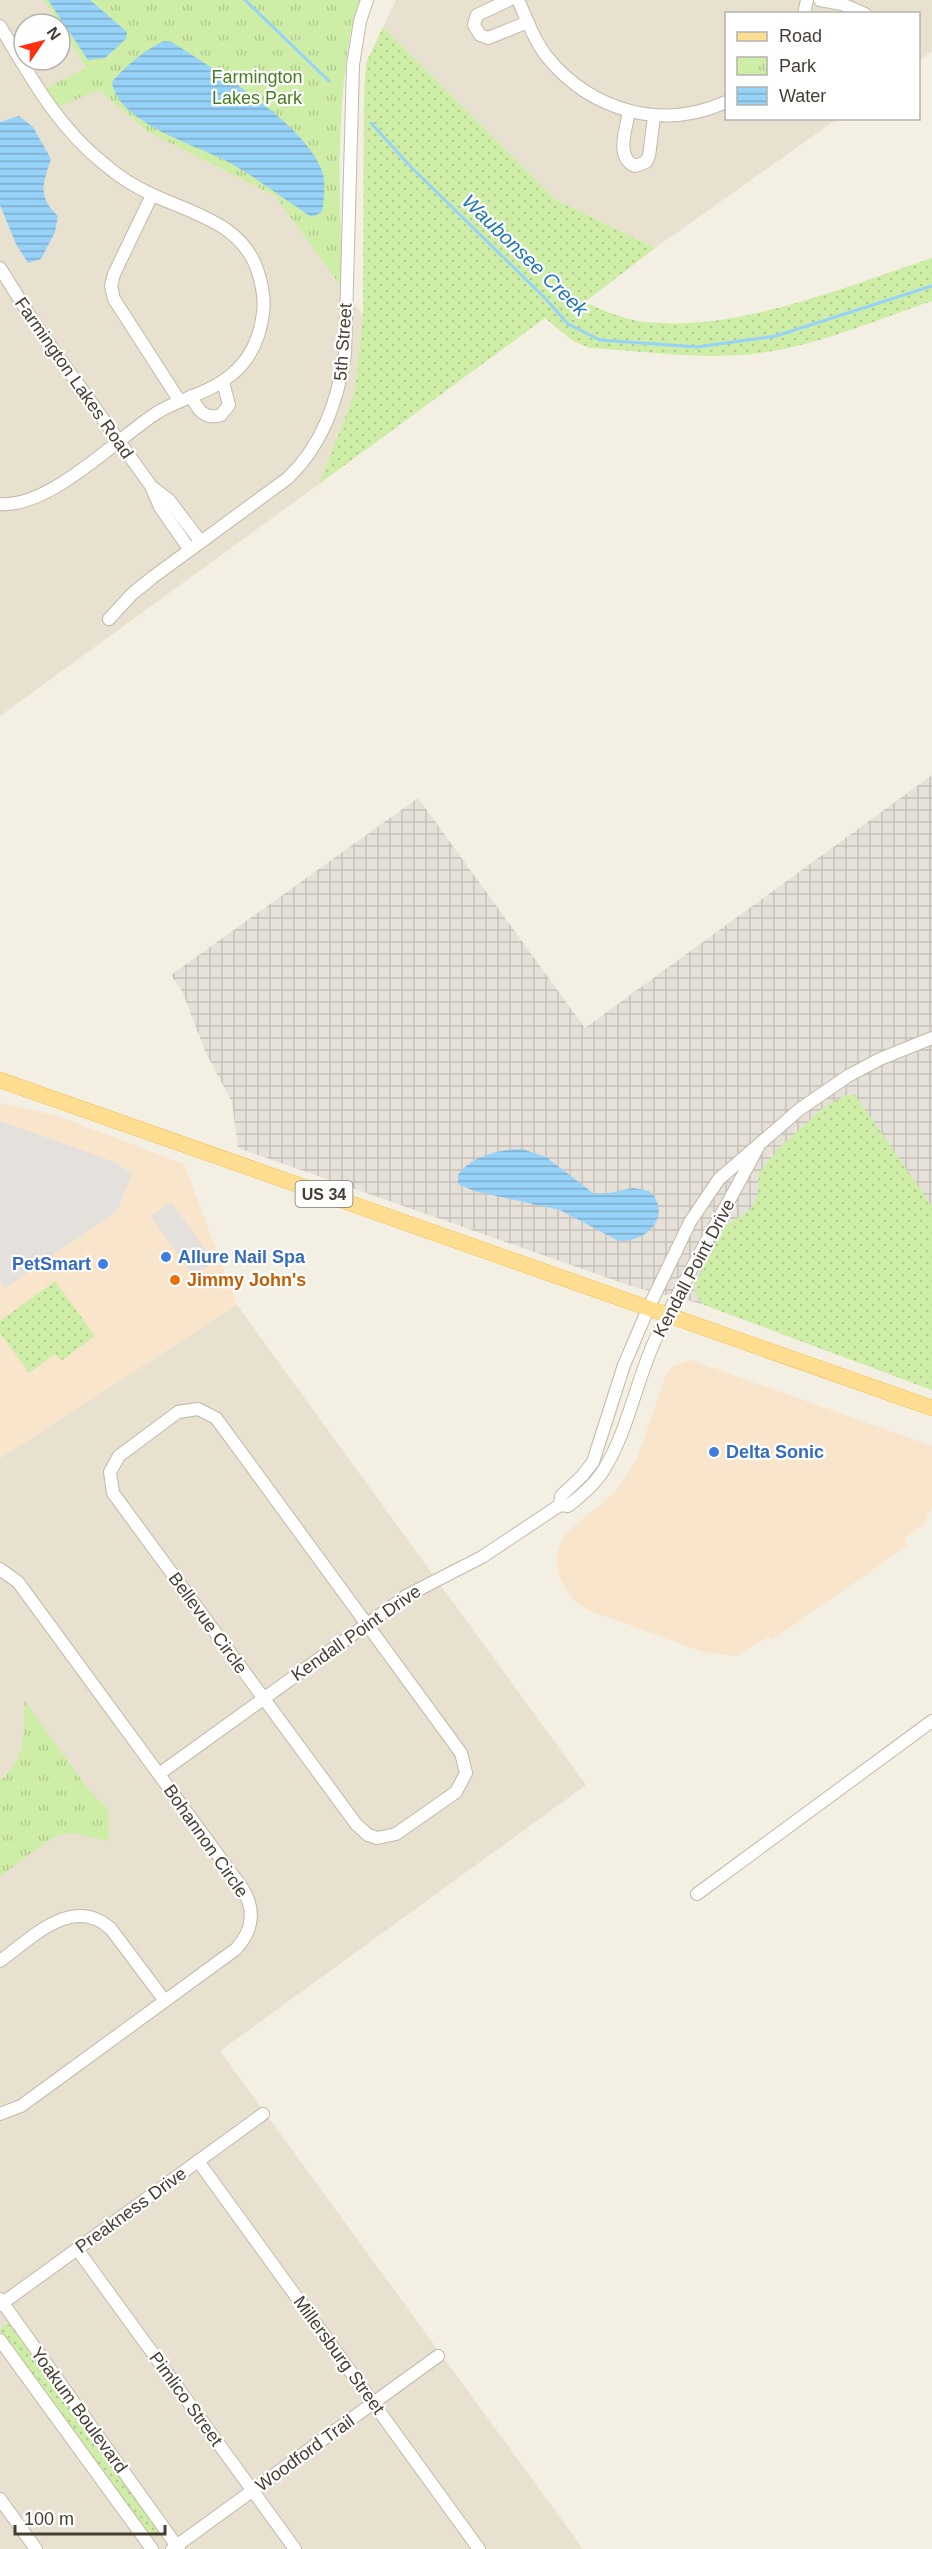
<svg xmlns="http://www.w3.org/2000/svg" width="932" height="2549" font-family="Helvetica,sans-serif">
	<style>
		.residential { fill: #e8e1d0 }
		.commercial { fill: #f9e5cb }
		.industrial { fill: url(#industrial-grid) }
		.grass { fill: url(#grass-dots) }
		.park { fill: url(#park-tufts) }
		.parking { fill: #e4e1dc }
		.water { fill: url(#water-rules) }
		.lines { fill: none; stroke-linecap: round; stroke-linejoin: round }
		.stream { stroke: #97d2f9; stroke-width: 3 }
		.minor-casing { stroke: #c3b9a8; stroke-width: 14 }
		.major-casing { stroke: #f1c053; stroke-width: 16 }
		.minor { stroke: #fff; stroke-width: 12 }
		.major { stroke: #ffde91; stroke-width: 15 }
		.shop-dot { fill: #3f7fe0; stroke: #fff; stroke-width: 2 }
		.food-dot { fill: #e8710a; stroke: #fff; stroke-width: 2 }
		.labels { text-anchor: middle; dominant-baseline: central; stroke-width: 4.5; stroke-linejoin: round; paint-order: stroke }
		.shield { fill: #fff; stroke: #7e7870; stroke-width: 1.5 }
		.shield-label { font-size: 16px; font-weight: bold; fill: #463e33 }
		.park-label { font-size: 18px; fill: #447f1f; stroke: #fff }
		.street-label { font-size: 18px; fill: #463e33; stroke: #fff }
		.shop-label { font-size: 18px; font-weight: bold; fill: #366cbe; stroke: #fff; text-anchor: start }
		.food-label { font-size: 18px; font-weight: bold; fill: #c56008; stroke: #fff; text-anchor: start }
		.water-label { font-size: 20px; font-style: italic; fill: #1f78b5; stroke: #fff }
	</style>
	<defs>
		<pattern id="industrial-grid" width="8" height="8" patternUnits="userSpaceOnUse" patternTransform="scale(1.5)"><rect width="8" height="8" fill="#e5e0d8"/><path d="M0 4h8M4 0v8" fill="none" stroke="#c6c1ba"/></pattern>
		<pattern id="grass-dots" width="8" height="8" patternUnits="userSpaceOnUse" patternTransform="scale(1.5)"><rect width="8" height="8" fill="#ceeda7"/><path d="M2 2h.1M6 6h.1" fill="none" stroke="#b2cc90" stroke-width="1.8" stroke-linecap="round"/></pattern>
		<pattern id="park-tufts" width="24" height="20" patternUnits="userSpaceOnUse" patternTransform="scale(1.5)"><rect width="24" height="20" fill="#ceeda7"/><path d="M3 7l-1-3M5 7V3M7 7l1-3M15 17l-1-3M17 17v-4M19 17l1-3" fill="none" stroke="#b2cc90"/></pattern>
		<pattern id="water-rules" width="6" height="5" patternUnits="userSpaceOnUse" patternTransform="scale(1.5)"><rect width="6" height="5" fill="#97d2f9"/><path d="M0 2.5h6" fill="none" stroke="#7dacca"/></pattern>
	</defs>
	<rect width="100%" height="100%" fill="#f4efe3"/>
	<g class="residential">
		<path d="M0,0H44L59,24H24V60H60V26L99,90L146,131L275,196L363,315L355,393L319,484L0,716Z"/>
		<path d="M396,0H932V51L919,61L918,14H726V118L837,119L655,248L556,200L383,27Z"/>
		<path d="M237,1305L586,1785L220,2051L583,2549H0V1458Z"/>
	</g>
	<g class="commercial">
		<path d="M0,1103L58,1116L184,1164L237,1305L0,1458Z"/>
		<path d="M691,1360L932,1446V1508L923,1525L904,1539L908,1545L772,1640L769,1636L736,1656L703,1652L585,1609L572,1598L561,1581L557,1567V1553L564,1535L613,1494L637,1459L667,1372L673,1366Z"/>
	</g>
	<path class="industrial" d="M932,775V1390L702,1304L634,1287L238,1148L232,1102L206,1053L182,991L171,975L418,798L585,1028Z"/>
	<g class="grass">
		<path d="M383,27L556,200L655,248L585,302C604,311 623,319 645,322C740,332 843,287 932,258V301C876,320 819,345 760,353C705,361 646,351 590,348L573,341L545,318L319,484L355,392L363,315L364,93L366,63Z"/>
		<path d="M848,1094L855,1095L932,1206V1390L702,1304L695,1292L696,1282L725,1226L750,1210L758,1195L759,1173L778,1149L823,1108Z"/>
		<path d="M55,1281L95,1336L61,1361L55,1354L29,1373L0,1333V1321Z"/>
		<path d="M7,2323L13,2327L159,2530L155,2537L147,2535L2,2334L0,2329Z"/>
	</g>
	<g class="park">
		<path d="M44,0H367L360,21H353C336,102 337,210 346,293L275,196L146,131L99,90L58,107L46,88L86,68Z"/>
		<path d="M24,1700L88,1789L108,1809L109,1841L72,1833L55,1836L0,1876V1781C26,1760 25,1731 24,1700Z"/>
	</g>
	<g class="parking">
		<path d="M0,1121L115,1162L132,1174L117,1211L5,1288L0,1281Z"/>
		<path d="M171,1202L215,1262L192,1275L151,1216Z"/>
	</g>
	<g class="water">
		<path d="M48,0H90L127,32L126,39L105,58L88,60Z"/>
		<path d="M164,41L172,42C214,70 305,123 322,171C326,181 324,201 322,212L312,217L307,214C281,197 257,178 230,163C198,145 118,124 112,82C124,67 146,49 164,41Z"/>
		<path d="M19,116L33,127L51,159C42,185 38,197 58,216L55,232L41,259L28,263L16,244L0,205V122Z"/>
		<path d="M522,1149L546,1157L593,1193L604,1194L633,1188L649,1191C675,1215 644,1245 617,1240L560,1210L474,1191L458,1184V1175C471,1156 500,1149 522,1149Z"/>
	</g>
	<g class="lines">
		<g class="stream">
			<path d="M245,0L329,81"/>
			<path d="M371,123L411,167L544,297L568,324L600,340L697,347L776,336L932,286"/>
		</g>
		<g class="minor-casing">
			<g id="minor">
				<path d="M509,0L477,15L474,25L480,35L488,38L528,22"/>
				<path d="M518,0C527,19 534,41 548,58C592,111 662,131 726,102"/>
				<path d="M820,0L842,4L865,14"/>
				<path d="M804,14L807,0"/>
				<path d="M0,26C30,76 57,126 103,163C118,176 135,187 153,195C194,214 243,224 258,272C262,285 265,299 263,313C260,338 251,359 231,375C210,393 181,398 158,412C116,439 50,508 0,504"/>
				<path d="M629,112C626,128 615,158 635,166L646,162L649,156L654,117"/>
				<path d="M152,195L114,274L111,286L114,299L179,400"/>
				<path d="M0,268L35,324L151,486L160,507L190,550"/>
				<path d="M191,396C198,410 204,420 221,415L229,405L223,382"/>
				<path d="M152,487L169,500L201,542"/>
				<path d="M109,619L132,594L153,577L288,478C323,444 337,402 345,355L353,65L360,21L367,0"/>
				<path d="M198,1409L216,1418L461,1753L466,1773L456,1792L396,1834L377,1838L368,1835L356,1824L113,1493L110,1472L119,1456L178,1412Z"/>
				<path d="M560,1505L561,1496L582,1476L593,1462L624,1365L648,1309L690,1222L719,1179L800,1109L848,1076L880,1059L932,1038"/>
				<path d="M0,1569L18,1582L240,1885C256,1908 254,1929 236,1949L21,2106L0,2114"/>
				<path d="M159,1774L406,1596L482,1557L560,1505L568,1506C581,1496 594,1485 603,1471C629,1430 636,1379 657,1336C688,1271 725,1210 758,1147"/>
				<path d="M697,1894L932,1721"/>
				<path d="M0,1961C32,1938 73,1894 111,1929L165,2001"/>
				<path d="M198,2161L479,2549"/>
				<path d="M77,2249L295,2549"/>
				<path d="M0,2299L179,2549"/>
				<path d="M0,2305L263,2114"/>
				<path d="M0,2340L152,2549"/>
				<path d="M0,2499L36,2549"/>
				<path d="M172,2549L438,2356"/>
			</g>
		</g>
		<g class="major-casing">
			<path id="major" d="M0,1080L932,1408"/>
		</g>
		<use href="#minor" class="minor"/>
		<use href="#major" class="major"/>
	</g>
	<g class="shop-dot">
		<circle cx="166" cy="1257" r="6"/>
		<circle cx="103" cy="1264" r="6"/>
		<circle cx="714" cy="1452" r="6"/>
	</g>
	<circle class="food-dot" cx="175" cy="1280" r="6"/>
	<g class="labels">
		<rect class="shield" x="295.5" y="1181" width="57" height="26" rx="4.5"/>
		<g class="shield-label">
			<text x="324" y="1194">US 34</text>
		</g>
		<g class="park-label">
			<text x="257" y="77">Farmington<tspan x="257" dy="21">Lakes Park</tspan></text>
		</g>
		<g class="street-label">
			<text transform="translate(343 342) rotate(-86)">5th Street</text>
			<text transform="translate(74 378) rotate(55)">Farmington Lakes Road</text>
			<text transform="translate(694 1268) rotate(-62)">Kendall Point Drive</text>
			<text transform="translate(208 1623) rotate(54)">Bellevue Circle</text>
			<text transform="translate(356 1633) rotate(-35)">Kendall Point Drive</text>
			<text transform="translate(206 1841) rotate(55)">Bohannon Circle</text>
			<text transform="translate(131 2210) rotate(-36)">Preakness Drive</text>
			<text transform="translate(339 2355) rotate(54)">Millersburg Street</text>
			<text transform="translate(186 2399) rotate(54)">Pimlico Street</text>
			<text transform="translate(79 2410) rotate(54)">Yoakum Boulevard</text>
			<text transform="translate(305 2453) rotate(-36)">Woodford Trail</text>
		</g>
		<g class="shop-label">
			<text x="178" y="1257">Allure Nail Spa</text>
			<text x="91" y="1264" text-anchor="end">PetSmart</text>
			<text x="726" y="1452">Delta Sonic</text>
		</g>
		<g class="food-label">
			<text x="187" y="1280">Jimmy John's</text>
		</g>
		<g class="water-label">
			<text transform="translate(525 255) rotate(44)">Waubonsee Creek</text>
		</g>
	</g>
	<rect x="725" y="12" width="195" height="108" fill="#ffffff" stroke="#b5b2ad" stroke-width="1.5"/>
	<rect x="737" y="32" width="30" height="9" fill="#ffde91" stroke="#b5b2ad" stroke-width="1.5"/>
	<text x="779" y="42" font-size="18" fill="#463e33">Road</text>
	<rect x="737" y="57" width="30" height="18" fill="url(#park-tufts)" stroke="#b5b2ad" stroke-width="1.5"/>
	<text x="779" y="72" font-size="18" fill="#463e33">Park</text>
	<rect x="737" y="87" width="30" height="18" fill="url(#water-rules)" stroke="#b5b2ad" stroke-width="1.5"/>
	<text x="779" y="102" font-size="18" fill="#463e33">Water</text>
	<g transform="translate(42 42) rotate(55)"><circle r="28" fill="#ffffff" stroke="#b5b2ad" stroke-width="1.5"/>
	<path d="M0-4.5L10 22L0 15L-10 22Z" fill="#ff300f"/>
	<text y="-9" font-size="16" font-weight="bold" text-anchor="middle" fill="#463e33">N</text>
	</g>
	<path d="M15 2525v9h150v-9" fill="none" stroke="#463e33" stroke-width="3"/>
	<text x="24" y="2525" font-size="18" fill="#463e33" stroke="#ffffff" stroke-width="4.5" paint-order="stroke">100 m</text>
</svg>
